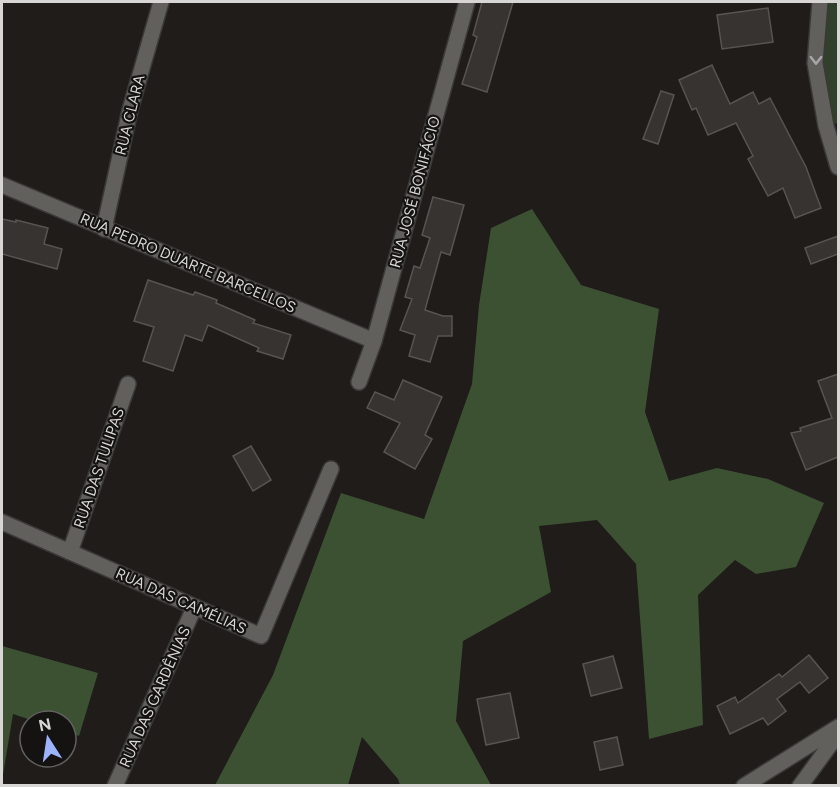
<svg xmlns="http://www.w3.org/2000/svg" width="840" height="787" font-family="Figtree,sans-serif">
	<style>
		.green { fill: #31402a }
		.forest { fill: #3c5132 }
		.building { fill: #363330; stroke: #575451; stroke-width: 1.5 }
		.lines { fill: none; stroke-linecap: round; stroke-linejoin: round }
		.minor-casing { stroke: #3a3937; stroke-width: 18 }
		.minor { stroke: #62605d; stroke-width: 15 }
		.oneway { stroke: #a8a7a4 }
		.labels { text-anchor: middle; dominant-baseline: central; stroke-width: 4.5; stroke-linejoin: round; paint-order: stroke }
		.street-label { font-size: 15px; fill: #d7d6d4; stroke: #151311 }
	</style>
	<rect width="100%" height="100%" fill="#1f1c1a"/>
	<path class="green" d="M820,2H838V123L826,126L815,63Z"/>
	<g class="forest">
		<path d="M532,209L581,285L659,309L645,412L669,481L717,468L768,479L824,503L796,567L756,574L735,560L698,595L703,725L649,739L636,564L597,520L539,526L551,592L463,641L456,721L491,785H400L398,779L362,737L348,785H215L273,675L341,493L424,519L472,384L479,305L491,228Z"/>
		<path d="M2,646L98,673L79,736L66,731V721H34L13,714L2,781Z"/>
	</g>
	<g class="building">
		<path d="M482,2H513L487,92L462,84L477,37L473,35Z"/>
		<path d="M768,8L773,42L722,49L717,15Z"/>
		<path d="M712,65L730,104L753,92L759,104L770,98L806,167L821,208L795,218L783,188L768,196L748,159L753,156L736,123L708,135L696,108L692,110L679,80Z"/>
		<path d="M661,91L674,95L658,144L643,139Z"/>
		<path d="M433,197L464,205L450,255L441,252L425,310L443,316H452V336H438L430,362L409,356L415,335L400,330L412,299L405,297L414,266L420,268L430,238L422,235Z"/>
		<path d="M2,219L16,222V220L48,228L44,244L62,249L57,269L2,254Z"/>
		<path d="M838,236V254L811,264L805,248Z"/>
		<path d="M148,280L193,295L195,292L217,300L216,303L255,320L253,323L291,335L283,359L257,351L259,348L208,325L202,341L185,335L173,371L143,361L154,327L134,321Z"/>
		<path d="M838,374V457L806,470L791,433L801,431L800,428L832,418L818,381Z"/>
		<path d="M403,380L442,397L425,435L432,439L415,469L384,452L400,423L367,408L375,392L394,400Z"/>
		<path d="M251,446L271,480L253,491L233,456Z"/>
		<path d="M809,655L828,678L809,693L800,682L777,699L786,711L768,725L763,718L730,734L717,706L735,697L738,703L779,674L782,677Z"/>
		<path d="M613,656L622,688L591,696L583,664Z"/>
		<path d="M510,693L519,738L486,745L477,699Z"/>
		<path d="M617,737L623,765L600,770L594,742Z"/>
	</g>
	<g class="lines">
		<g class="minor-casing">
			<g id="minor">
				<path d="M820,2L815,63L826,126L838,167"/>
				<path d="M2,185L374,341"/>
				<path d="M104,229L130,110L161,2"/>
				<path d="M359,382L374,341L467,2"/>
				<path d="M2,522L261,636L331,469"/>
				<path d="M70,552L128,384"/>
				<path d="M115,786L194,608"/>
				<path d="M744,786L838,727"/>
				<path d="M800,786L838,734"/>
			</g>
		</g>
		<use href="#minor" class="minor"/>
	</g>
	<defs><path id="oneway-chevron" d="M-2-3.5L2.5 0L-2 3.5" fill="none" stroke-width="1.6" stroke-linecap="round" stroke-linejoin="round" transform="scale(1.5)"/></defs>
	<use class="oneway" href="#oneway-chevron" transform="translate(816 60) rotate(90)"/>
	<g class="labels">
		<g class="street-label">
			<text transform="translate(130 115) rotate(-76)">RUA CLARA</text>
			<text transform="translate(415 192) rotate(-75)">RUA JOSÉ BONIFÁCIO</text>
			<text transform="translate(188 263) rotate(23)">RUA PEDRO DUARTE BARCELLOS</text>
			<text transform="translate(99 468) rotate(-71)">RUA DAS TULIPAS</text>
			<text transform="translate(181 601) rotate(24)">RUA DAS CAMÉLIAS</text>
			<text transform="translate(155 697) rotate(-66)">RUA DAS GARDÊNIAS</text>
		</g>
	</g>
	<rect width="840" height="787" fill="none" stroke="#d7d6d4" stroke-width="6"/>
	<g transform="translate(48 739) rotate(348)"><circle r="28" fill="#151311" stroke="#63615f" stroke-width="1.5"/>
	<path d="M0-4.5L10 22L0 15L-10 22Z" fill="#9cb4fd"/>
	<text y="-9" font-size="16" font-weight="bold" text-anchor="middle" fill="#d7d6d4">N</text>
	</g>
</svg>
